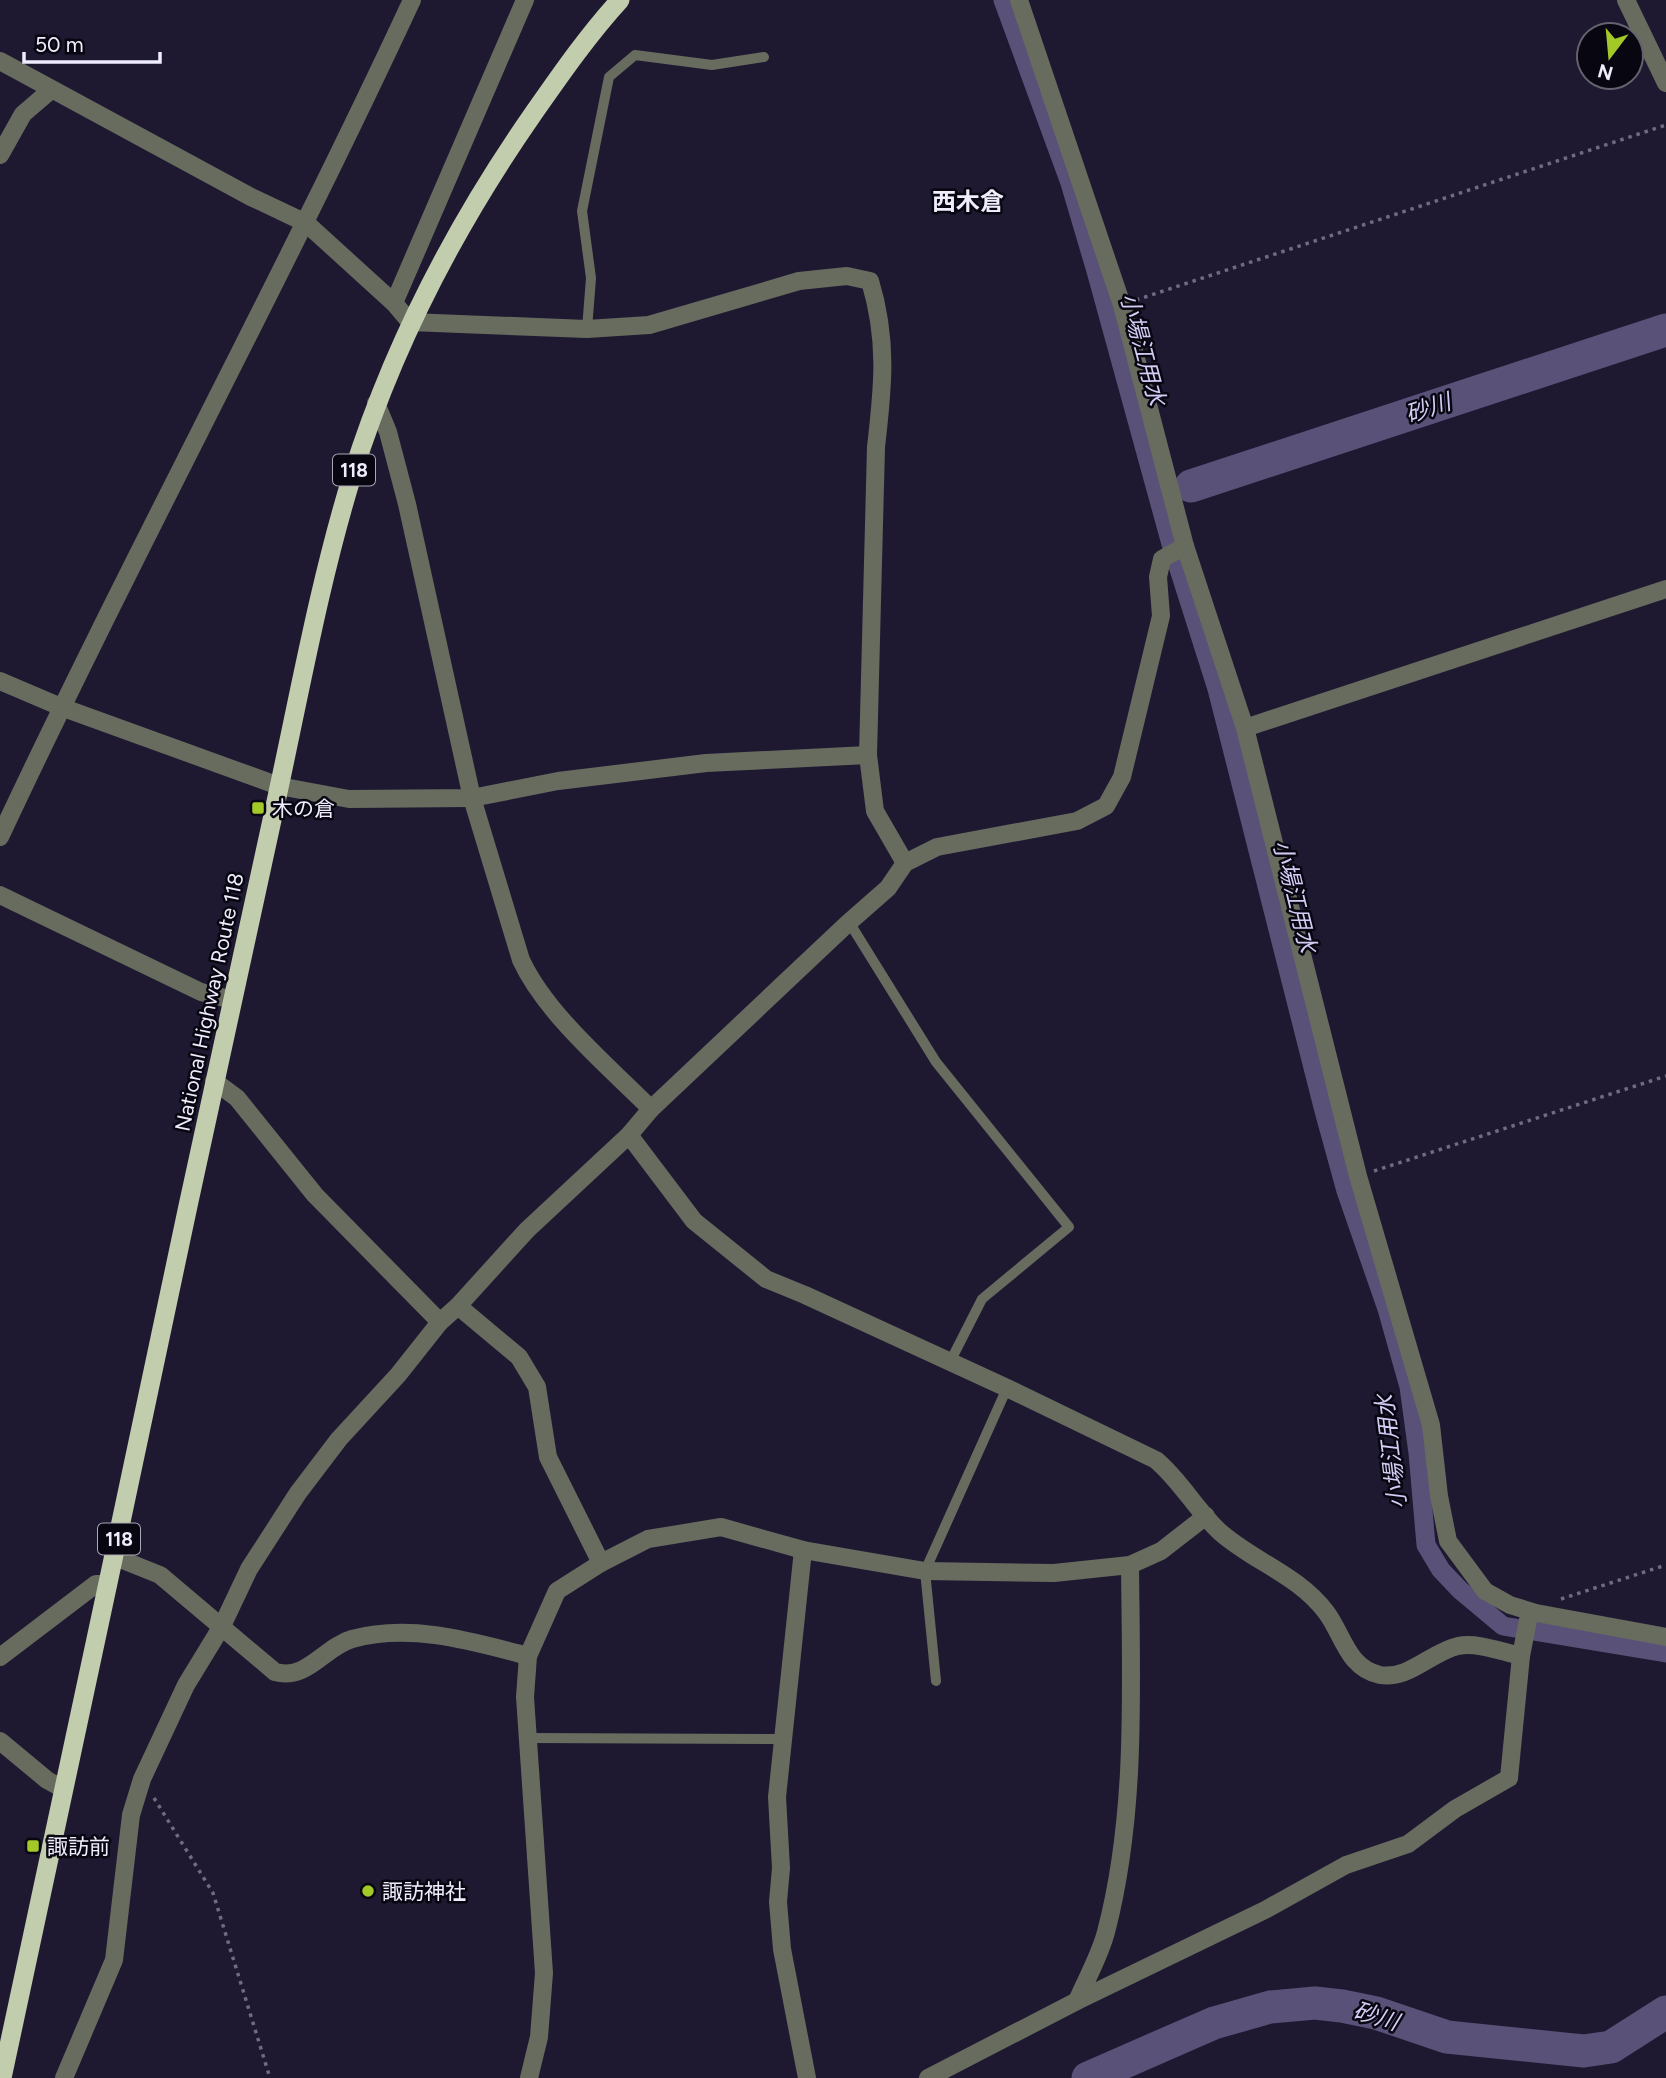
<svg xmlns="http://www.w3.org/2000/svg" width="1666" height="2078" font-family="Figtree,'Noto Sans JP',sans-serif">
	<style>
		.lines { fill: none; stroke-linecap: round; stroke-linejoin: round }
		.canal { stroke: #595178; stroke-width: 19 }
		.river { stroke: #595178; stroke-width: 33 }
		.path { stroke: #6f6b80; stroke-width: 3.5; stroke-dasharray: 3.5 5; stroke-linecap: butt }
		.service { stroke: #676c5f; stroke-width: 10 }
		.minor { stroke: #676c5f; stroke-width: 18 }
		.tertiary { stroke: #676c5f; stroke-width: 18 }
		.trunk { stroke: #c2cdae; stroke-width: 19 }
		.poi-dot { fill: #a2c928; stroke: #080610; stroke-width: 2.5 }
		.labels { text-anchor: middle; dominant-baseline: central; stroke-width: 5; stroke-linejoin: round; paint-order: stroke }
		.shield { fill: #080610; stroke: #aaa7b6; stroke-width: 2 }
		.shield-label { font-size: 19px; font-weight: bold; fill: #efecfd }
		.poi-label { font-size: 21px; fill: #efecfd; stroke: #080610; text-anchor: start }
		.street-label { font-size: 21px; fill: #efecfd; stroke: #080610 }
		.water-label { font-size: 23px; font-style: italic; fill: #d3ccf5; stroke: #080610 }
		.quarter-label { font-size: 24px; font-weight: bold; fill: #efecfd; stroke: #080610 }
	</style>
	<rect width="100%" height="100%" fill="#1e1931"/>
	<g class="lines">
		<path class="canal" d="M1003,0L1070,183L1096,271L1171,544L1217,689L1324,1111L1346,1191L1387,1309L1409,1387L1418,1453L1426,1545L1441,1570L1460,1590L1503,1626L1666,1653"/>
		<g class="river">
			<path d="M1191,486L1666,330"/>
			<path d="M1088,2078L1214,2023L1270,2007L1315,2003L1342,2006L1376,2013L1447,2037L1584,2051L1611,2047L1666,2012"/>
		</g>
		<g class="path">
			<path d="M1136,300L1666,125"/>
			<path d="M1374,1171L1666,1076"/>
			<path d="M1561,1599L1666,1565"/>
			<path d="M154,1798L213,1893L270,2078"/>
		</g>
		<g class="service">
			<path d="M587,329L591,278L582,211L609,77L635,55L712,65L764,57"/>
			<path d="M849,922L936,1062L1069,1227L982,1299L950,1362"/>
			<path d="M936,1681L925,1571L1007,1388"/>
			<path d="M527,1738L783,1739"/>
		</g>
		<g class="minor">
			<path d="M1019,0L1122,305L1185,546L1245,728L1358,1176L1431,1425L1439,1496L1448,1541L1485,1591L1510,1605L1536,1613L1666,1637"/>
			<path d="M0,61L251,197L306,223L394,303L410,322L587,329L649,325L799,281L847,276L870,281C888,340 883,387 876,447L868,755L875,811L905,863"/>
			<path d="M0,155L23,114L51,90"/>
			<path d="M394,303L525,0"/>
			<path d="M376,403L388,432L407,504L472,798L521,960C546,1014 608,1066 651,1109"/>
			<path d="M0,681L61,707L279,786L349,799L472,798L558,781L706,763L868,755"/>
			<path d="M1245,728L1666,589"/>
			<path d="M0,837C132,555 281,282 412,0"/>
			<path d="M214,1081L237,1098L315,1195L440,1322"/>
			<path d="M629,1135L694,1221L766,1279L805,1295L1007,1388L1156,1460C1181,1481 1196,1510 1220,1532C1254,1562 1298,1575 1326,1612C1343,1634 1347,1668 1380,1675C1409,1680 1431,1652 1458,1646C1478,1642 1502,1652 1521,1656"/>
			<path d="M458,1306L519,1357L537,1387L548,1457L601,1563"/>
			<path d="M803,1550L777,1797L781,1868L778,1902L782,1949L807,2078"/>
			<path d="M115,1557L160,1575L275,1672C307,1681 324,1647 352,1639C410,1623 471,1641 528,1656"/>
			<path d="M0,1657L96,1584H108"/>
			<path d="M0,1741L47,1780L63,1789"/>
			<path d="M1077,2001C1087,1978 1100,1955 1106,1932C1137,1814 1131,1686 1130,1565"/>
			<path d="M64,2078L114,1960L131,1815L142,1779L186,1685L222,1626L249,1569L298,1493L339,1439L398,1375L440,1322L458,1306L527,1230L629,1135L651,1109L847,924L888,888L905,863L937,847L1077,821L1106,806L1122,777L1161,616L1158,577L1162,559L1185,546"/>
			<path d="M529,2078L539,2037L544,1973L525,1697L528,1656L557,1591L601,1563L648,1539L721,1527L803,1550L925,1571L1054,1573L1130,1565L1161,1551L1206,1516"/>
			<path d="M928,2078L1077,2001L1265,1910L1346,1865L1408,1844L1455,1809L1509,1778L1521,1656L1528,1620"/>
		</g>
		<g class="tertiary">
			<path d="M1626,0L1666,83"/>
			<path d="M0,895L201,992L233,1000"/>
		</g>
		<path class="trunk" d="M2,2078C64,1787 127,1497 188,1206C217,1070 247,934 277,797C300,691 320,580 352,476C393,345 455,226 533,114C561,74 588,35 620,0"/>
	</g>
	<g class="poi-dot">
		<rect x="251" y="801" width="14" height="14" rx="3.5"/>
		<rect x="26" y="1839" width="14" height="14" rx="3.5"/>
		<circle cx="368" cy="1891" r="7"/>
	</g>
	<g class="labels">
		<g class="shield">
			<rect x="333" y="454.5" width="42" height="31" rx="5"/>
			<rect x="98" y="1523.5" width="42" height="31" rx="5"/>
		</g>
		<g class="shield-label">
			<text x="354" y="470">118</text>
			<text x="119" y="1539">118</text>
		</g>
		<g class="poi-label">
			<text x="272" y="808">木の倉</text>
			<text x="47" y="1846">諏訪前</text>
			<text x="382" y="1891">諏訪神社</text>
		</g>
		<g class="street-label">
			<text transform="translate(209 1002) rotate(-78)">National Highway Route 118</text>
		</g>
		<g class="water-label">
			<text transform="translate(1143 349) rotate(75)">小場江用水</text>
			<text transform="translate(1428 408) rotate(-18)">砂川</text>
			<text transform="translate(1295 896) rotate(76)">小場江用水</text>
			<text transform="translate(1391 1452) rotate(-97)">小場江用水</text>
			<text transform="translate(1376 2016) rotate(17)">砂川</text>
		</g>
		<g class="quarter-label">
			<text x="968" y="201">西木倉</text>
		</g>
	</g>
	<g transform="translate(1610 56) rotate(196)"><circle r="33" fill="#080610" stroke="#64626f" stroke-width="2"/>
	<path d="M0-5L12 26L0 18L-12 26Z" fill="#a2c928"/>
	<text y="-10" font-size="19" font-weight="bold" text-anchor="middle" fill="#efecfd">N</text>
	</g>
	<path d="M24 52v10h136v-10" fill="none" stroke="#efecfd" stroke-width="3.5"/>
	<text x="35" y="52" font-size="21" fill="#efecfd" stroke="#080610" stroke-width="5" paint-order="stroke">50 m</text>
</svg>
